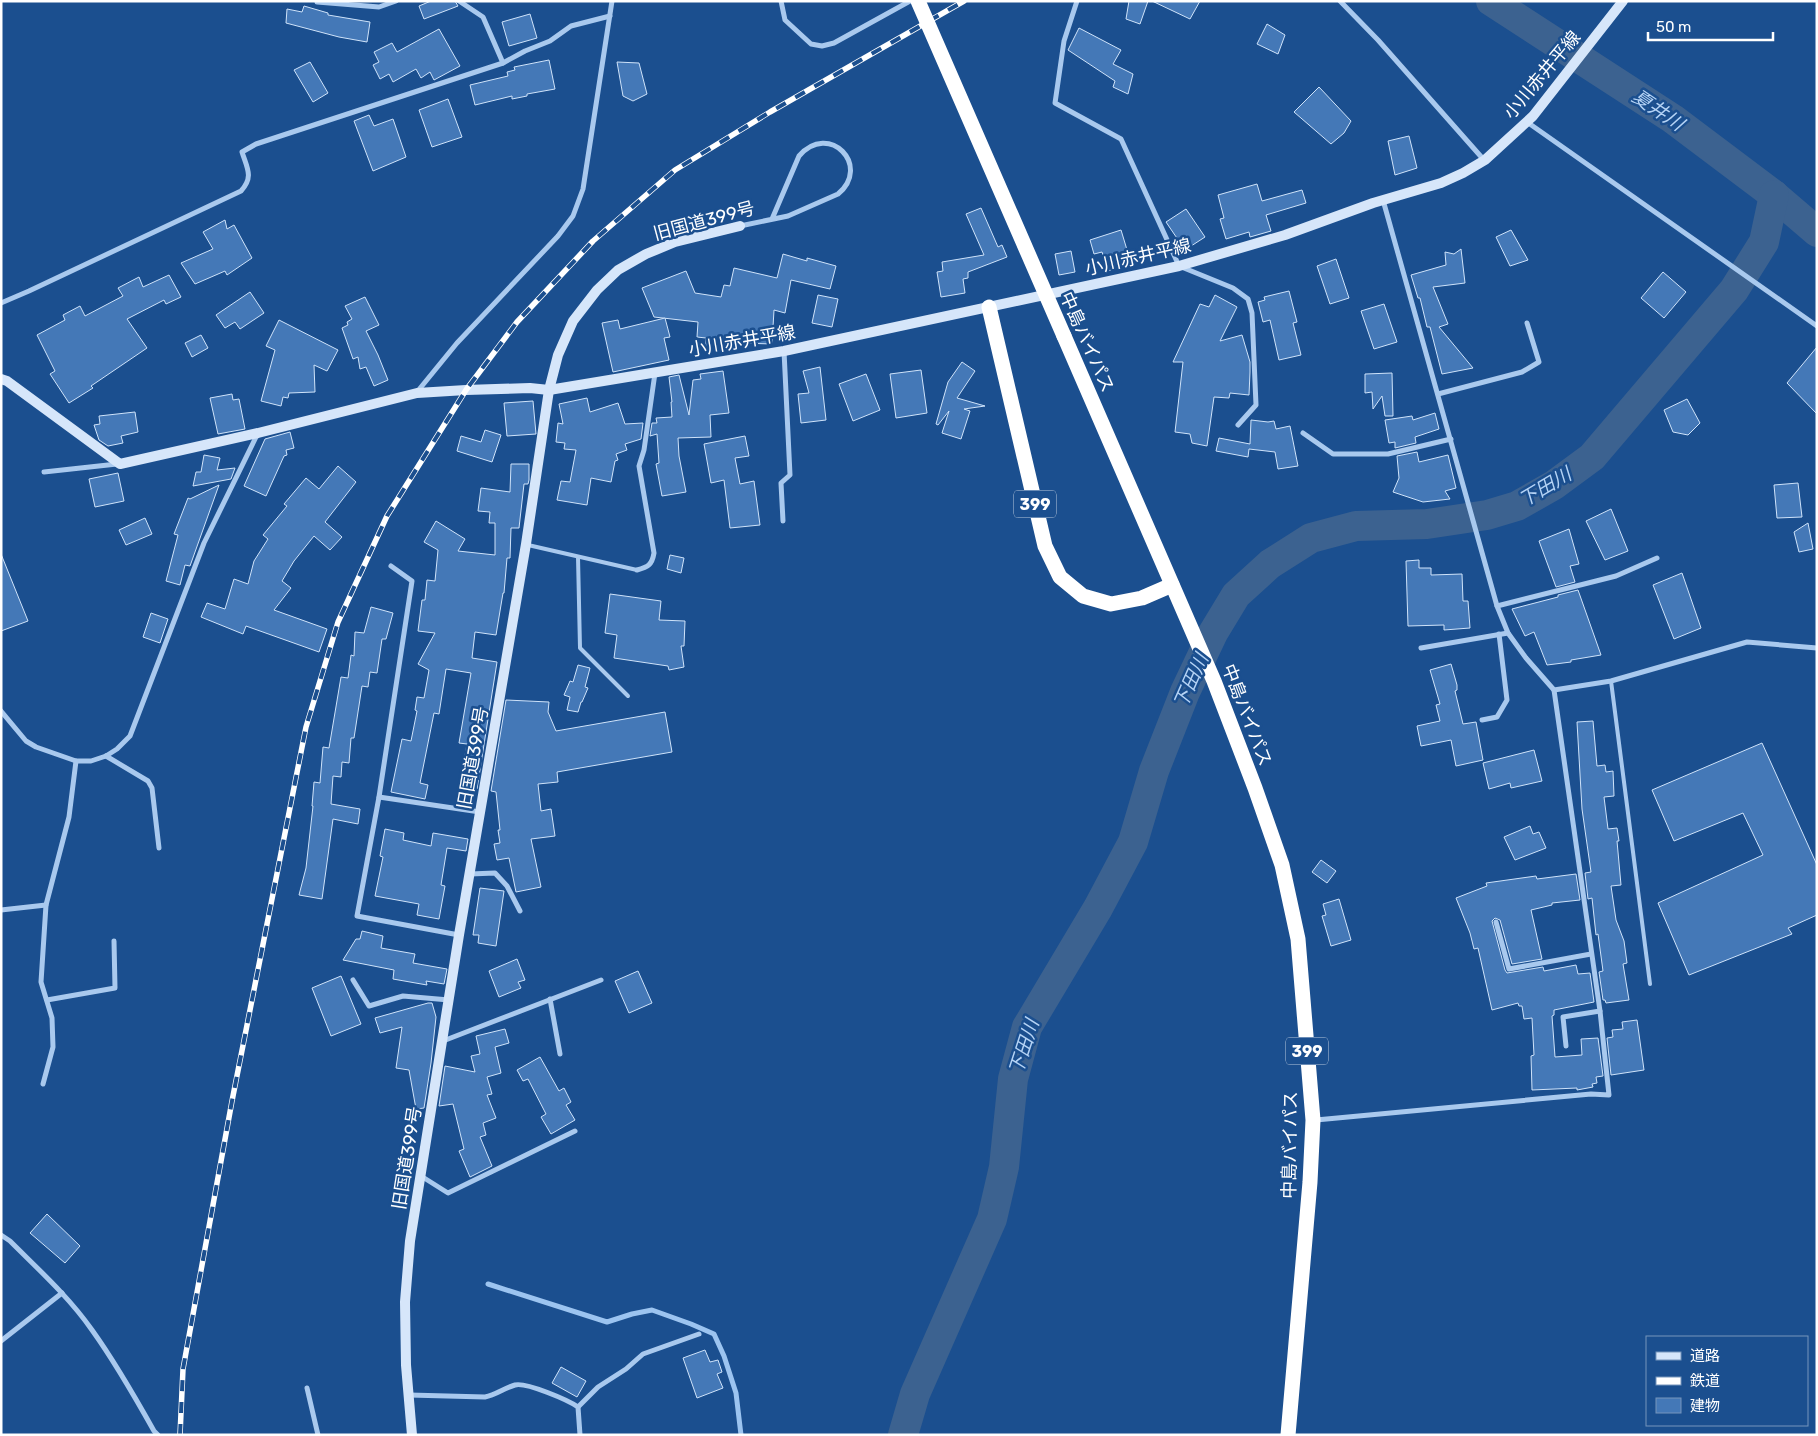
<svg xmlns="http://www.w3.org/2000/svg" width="1818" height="1436" font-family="Rubik,'Noto Sans JP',sans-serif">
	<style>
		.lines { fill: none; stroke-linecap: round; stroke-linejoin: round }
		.stream { stroke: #9cc4f0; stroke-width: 5 }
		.river { stroke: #3c6290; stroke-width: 30 }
		.building { fill: #4478b7; stroke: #cfe3fa }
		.lane { stroke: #a9c9ee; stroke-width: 4 }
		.street { stroke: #a9c9ee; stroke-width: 5 }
		.secondary { stroke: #d6e6fa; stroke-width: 10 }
		.highway { stroke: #fff; stroke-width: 15 }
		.rail-casing { stroke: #fff; stroke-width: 5.5 }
		.rail { stroke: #1b4f8f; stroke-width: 4; stroke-dasharray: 11; stroke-linecap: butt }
		.highway-bridge { stroke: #fff; stroke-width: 15 }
		.labels { text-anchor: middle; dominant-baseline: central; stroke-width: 5; stroke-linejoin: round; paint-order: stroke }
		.shield { fill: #1b4f8f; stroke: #bbcadd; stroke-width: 1 }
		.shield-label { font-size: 16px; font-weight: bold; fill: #fff }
		.street-label { font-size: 18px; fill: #fff; stroke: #1b4f8f }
		.water-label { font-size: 19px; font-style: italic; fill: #b5d3f5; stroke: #1b4f8f }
	</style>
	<rect width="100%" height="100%" fill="#1b4f8f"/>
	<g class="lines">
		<path class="stream" d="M488,1284L607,1322L632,1314L652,1310L691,1324L714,1334L724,1356L736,1393L741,1435"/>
		<g class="river">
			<path d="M1491,1L1673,119L1774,195L1817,232"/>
			<path d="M903,1435L915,1394L992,1219L1004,1167L1013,1079L1027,1027L1098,908L1133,842L1154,771L1185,692L1213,633L1236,595L1270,564L1311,538L1356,526L1427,524L1487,515L1517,506L1554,485L1592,457L1734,290L1764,242L1774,195"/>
		</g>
	</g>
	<g class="building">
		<path d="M431,1H455L458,6L424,19L419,6Z"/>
		<path d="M1129,1H1148L1140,24L1126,19Z"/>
		<path d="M1152,1H1200L1190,19Z"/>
		<path d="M304,6L328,13V15L370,22L367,42L339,37L286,23L287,9L302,12Z"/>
		<path d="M530,14L537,38L509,46L502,22Z"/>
		<path d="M1267,24L1285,35L1278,54L1257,44Z"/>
		<path d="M1079,28L1121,50L1113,64L1133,74L1128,94L1113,87L1115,81L1068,50Z"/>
		<path d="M439,29L460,66L434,80L430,72L421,78L416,69L393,82L389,74L380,79L373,65L379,62L374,52L392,43L397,52Z"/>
		<path d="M549,60L555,89L527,94V96L512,99V96L475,105L470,85L508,76L507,72L515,70L514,67Z"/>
		<path d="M310,62L328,93L313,102L294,70Z"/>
		<path d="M617,62L639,63L647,94L633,101L623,96Z"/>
		<path d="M1319,87L1351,121L1344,133L1331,144L1294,112Z"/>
		<path d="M448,99L462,137L432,147L419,110Z"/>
		<path d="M369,115L374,126L393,119L406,157L373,171L354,121Z"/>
		<path d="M1409,136L1417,168L1395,175L1388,141Z"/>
		<path d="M1257,184L1262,201L1302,190L1306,203L1266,215L1271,231L1250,237L1249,232L1226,239L1220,219L1224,218L1218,195Z"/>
		<path d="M981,208L998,247L1002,245L1007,257L968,272V278L963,279L965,293L941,297L937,272L943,271L942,262L984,255L966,214Z"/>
		<path d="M1186,209L1205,237L1185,250L1166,222Z"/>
		<path d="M225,220L227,229L234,225L252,258L227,275L225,271L195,284L181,263L213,249L203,232Z"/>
		<path d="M1121,230L1131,263L1108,271L1102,252L1094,254L1090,240Z"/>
		<path d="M1511,230L1528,260L1510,266L1496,237Z"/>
		<path d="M1461,249L1465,283L1433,287L1448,324L1439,327L1473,368L1442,374L1430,327H1427L1420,298H1418L1411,275L1446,265L1445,252L1454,254Z"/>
		<path d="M1071,251L1075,272L1059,275L1055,254Z"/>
		<path d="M783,254L807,261V258L836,266L830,289L791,280L785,313L774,310L772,344L742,343V347L720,346V348L706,347V338L697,337L698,322L654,317L642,288L686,271L695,293L721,297L724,285L730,286L734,268L777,278Z"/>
		<path d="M1336,259L1349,298L1330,304L1317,266Z"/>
		<path d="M1663,272L1686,292L1664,318L1641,298Z"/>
		<path d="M169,275L181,297L166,304L164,300L127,319L147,348L91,386L93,388L69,403L50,374L55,371L37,335L65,320L63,315L80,306L85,316L123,296L118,288L139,277L143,287Z"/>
		<path d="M1289,291L1297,322L1293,323L1301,355L1279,360L1270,320L1263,322L1258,302L1265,300L1264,297Z"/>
		<path d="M250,292L264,313L240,329L235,322L225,328L216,315Z"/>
		<path d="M818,295L838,299L832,327L812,323Z"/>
		<path d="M1215,295L1237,307L1220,341L1242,335L1250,362V372L1249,395L1230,393L1229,398L1214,397L1207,446L1192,443L1190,434L1175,432L1183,362H1173L1200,304L1209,307Z"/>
		<path d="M365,297L379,325L366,331L378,355L388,380L374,386L366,367L360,369L358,357L353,359L342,328L348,325L347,322L352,319L345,306Z"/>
		<path d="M1384,304L1397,342L1374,349L1361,311Z"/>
		<path d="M665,318L670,337L664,338L669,360L613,372L602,323L618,320L620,329Z"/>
		<path d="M279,320L338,350L327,371L314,365L315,392L289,393L288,398L283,397L281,406L261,401L275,350L266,346Z"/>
		<path d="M201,335L208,348L192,357L185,343Z"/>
		<path d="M1817,347V414L1787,383Z"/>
		<path d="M962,362L975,371L957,398L985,406L964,409L970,411L961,439L942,433L949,411L938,425L936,424L948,382Z"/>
		<path d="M820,367L826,420L801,423L798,394L809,393L803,371Z"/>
		<path d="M921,370L927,413L896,418L890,374Z"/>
		<path d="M723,371L729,413L710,415L711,437L678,438L679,456L686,492L662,496L656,464L659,463L657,434L650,436L652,423H657L656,418L672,417L671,402H672L669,377L679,375L689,415L693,380L701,379L700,374Z"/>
		<path d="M1392,373L1393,416H1385L1382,396L1373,409L1372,392L1365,393V374Z"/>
		<path d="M866,374L880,410L853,421L839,384Z"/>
		<path d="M232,394L233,400L239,399L245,429L218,434L210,398Z"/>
		<path d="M587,398L590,412L618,403L625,424L643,423L641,439L625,444L627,450L616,454L618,460L615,461L611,482L591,478L587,505L557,500L561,481L570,482L576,450L564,449L565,443L556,442L558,423L563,424L559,404Z"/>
		<path d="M1687,399L1700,423L1688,435L1673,432L1664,410Z"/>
		<path d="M533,401L536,434L507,436L504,403Z"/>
		<path d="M135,412L138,432L121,436L123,443L108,446L99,440L94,425L100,424L99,416Z"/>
		<path d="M1435,413L1439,429L1415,437L1416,443L1395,448V442L1389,443L1385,420L1412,416L1413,420Z"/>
		<path d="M1251,420L1268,422L1274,421L1276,429L1290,426L1298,466L1278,469L1275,452L1249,449L1248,457L1216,451L1219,438L1250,444Z"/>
		<path d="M485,430L501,435L492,462L457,451L461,436L481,442Z"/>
		<path d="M290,432L294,448L286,450L287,455L284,456L266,496L244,486L265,439Z"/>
		<path d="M745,436L749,456L735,458L740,484L754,481L760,525L730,528L724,480L711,483L704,444Z"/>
		<path d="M1417,452L1419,462L1448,455L1456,488L1445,491L1450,499L1423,502L1393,492L1399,478L1397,456Z"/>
		<path d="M204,455L220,458L217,470L235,468L231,479L193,486L196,472H201Z"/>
		<path d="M511,464H529V480L528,484H524L519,528H511L510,558H507L504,593H503L496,635L475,632L472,658L497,662L477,789L460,786L467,744L459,743L471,673L446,669L439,714L434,713L420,783L428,785L425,799L391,792L402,739L411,741L417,711L415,710L417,697L424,698L429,670L418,664L435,633L418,631L422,600H425L427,580L435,581L438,550L424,542L436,521L465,539L458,551L495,555V523H489L490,512L478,511L481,488L510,492Z"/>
		<path d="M338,466L356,482L325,522L342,537L330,550L314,536L294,561L282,581L291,588L274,610L327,629L319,652L246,626L243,634L201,617L207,603L225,609L234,579L248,584L254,561L268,539L263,535L287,506L284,504L306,478L319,489Z"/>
		<path d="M118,473L124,501L95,507L89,479Z"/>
		<path d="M1798,483L1802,517L1777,518L1774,485Z"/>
		<path d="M219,485L190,566L185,565L180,585L166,581L178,535L174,534L188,498L190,499Z"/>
		<path d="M1611,509L1628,551L1605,560L1586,521Z"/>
		<path d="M145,518L152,534L126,545L119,530Z"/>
		<path d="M1808,523L1813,549L1799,552L1794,532Z"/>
		<path d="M1569,529L1579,564L1570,566L1575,582L1556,587L1539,541Z"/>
		<path d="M1,554L28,621L1,631Z"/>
		<path d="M670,555L684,558L681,573L667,569Z"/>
		<path d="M1419,560V568H1431V575L1462,574L1463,601H1468L1470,628L1444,630V625L1408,626L1406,561Z"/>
		<path d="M1682,573L1701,628L1674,639L1653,585Z"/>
		<path d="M1578,590L1601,655L1571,660V662L1547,665L1534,632L1525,636L1512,609L1558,597V595Z"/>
		<path d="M610,594L661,601L659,620L685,621L684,646H681L684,667L669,670L668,666L614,658L617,635L605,633Z"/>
		<path d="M371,607L393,613L386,639H382L377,673L370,672L368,687L362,686L354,738H351L349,763L342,762L341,777L333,776L331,804L360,809L358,824L333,819L322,899L299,895L306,868L313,806H312L314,782L320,783L323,747L329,748L341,677L348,678L351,655L354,656L355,632L364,633Z"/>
		<path d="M151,613L168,619L160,643L143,637Z"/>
		<path d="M1451,664L1457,685V690L1455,691L1463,724L1476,722L1483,760L1456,766L1451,740L1421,746L1417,726L1440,721L1436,705L1440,704L1430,670Z"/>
		<path d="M578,665L590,668L585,687L588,688L582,702H581L578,712L567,710L570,697L564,695L570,681L573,682Z"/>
		<path d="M506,700L549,702L548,712L556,731L665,712L672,752L557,772L558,782L538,784L541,811L551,809L555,836L531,839L541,887L516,892L509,858L497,860L494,844L500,843L498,830H500L496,792L491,791Z"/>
		<path d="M1593,721L1597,766L1605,765L1606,772L1613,771L1614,796L1604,797L1608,829L1617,828L1619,841H1617L1621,885L1611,886L1616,920L1624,941L1627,963L1623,964L1629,1000L1606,1003L1605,1000H1603L1599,972L1603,971L1598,934L1596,935L1592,898L1588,899L1585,873L1591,872L1582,809L1577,722Z"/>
		<path d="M1762,743L1817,865V915L1788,928L1792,934L1689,975L1658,903L1763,855L1743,813L1674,841L1652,790Z"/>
		<path d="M1534,750L1542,781L1511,788L1510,783L1489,789L1483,763Z"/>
		<path d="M1530,826L1533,834L1539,832L1546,848L1515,860L1504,837Z"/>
		<path d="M385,829L404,833L403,840L431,846L433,833L468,839L466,851L447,848L441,885L445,886L439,919L417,915L419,904L375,896L383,857L380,856Z"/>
		<path d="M1321,860L1336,871L1327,883L1312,872Z"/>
		<path d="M1576,874L1580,900L1552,903V905L1531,910L1542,959L1512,964L1500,920L1495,918L1492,921L1505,970L1507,973L1543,967L1544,971L1576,965L1578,974L1590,973L1594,1002L1554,1010V1015L1552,1016L1555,1057L1582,1055L1581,1039L1598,1038L1603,1076L1596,1077L1597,1083L1592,1084L1593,1087L1577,1090V1088L1532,1090L1531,1056L1534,1055L1532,1018L1524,1019L1522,1006H1519L1518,1003L1492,1010L1478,948L1474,949L1470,933L1456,898L1487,886L1486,883L1536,876L1537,879Z"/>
		<path d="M480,888L504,891L496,946L478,943L479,935H473Z"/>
		<path d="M1339,899L1351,940L1331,946L1322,916L1326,915L1323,904Z"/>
		<path d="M362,931L383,936L381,948L415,954L413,963L447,969L444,984L426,981L427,985L393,979L394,970L343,960L356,939H360Z"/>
		<path d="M517,959L525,980L518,982L521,988L499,997L489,971Z"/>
		<path d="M638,971L652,1003L629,1013L615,981Z"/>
		<path d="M341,976L361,1024L331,1036L312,988Z"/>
		<path d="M428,1003H432L436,1017L431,1063L424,1108L416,1109L409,1070L396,1068L402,1027L380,1033L375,1018Z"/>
		<path d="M1637,1020L1644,1070L1611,1075L1607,1038L1613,1037L1612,1030L1623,1029L1622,1022Z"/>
		<path d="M505,1029L509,1043L495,1047L501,1073L487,1077L492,1094L487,1095L496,1118L483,1123L486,1135L480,1137L492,1166L470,1177L459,1151L464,1149L453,1104L439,1106L445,1066L475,1072L471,1056L480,1054L476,1036Z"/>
		<path d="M540,1057L559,1091L564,1088L571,1102L566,1105L575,1120L551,1134L541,1117L546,1114L528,1079L523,1081L517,1070Z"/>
		<path d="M47,1214L80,1246L65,1263L30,1233Z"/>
		<path d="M705,1350L710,1362L718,1360L722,1372L717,1374L723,1388L697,1398L683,1358Z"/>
		<path d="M561,1367L586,1381L577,1397L552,1383Z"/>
	</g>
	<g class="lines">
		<g class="lane">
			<path d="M528,545L637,570"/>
			<path d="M578,557L580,648L628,696"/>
			<path d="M1611,681L1650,984"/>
		</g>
		<g class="street">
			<path d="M459,1L483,17L503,63"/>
			<path d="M781,1L785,20L811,44L822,46L834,43L910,1"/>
			<path d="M1077,1L1064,41L1055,103L1121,139L1179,266L1233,288L1248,299L1252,313L1256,405L1238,425"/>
			<path d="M1340,1L1378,40L1484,160"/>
			<path d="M317,2L379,7L396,1"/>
			<path d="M1527,122L1817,326"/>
			<path d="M1383,200L1497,606L1508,633L1526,658L1554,690L1611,681L1747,642L1817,648"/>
			<path d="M740,226L788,216L838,194C872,166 829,121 799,156L772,219"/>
			<path d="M1,303L29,291L241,191C254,177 247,168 242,152L256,144L503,63L525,51L550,41L571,26L610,16"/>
			<path d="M417,392L457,343L558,236L573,216L583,189L612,1"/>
			<path d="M1438,394L1522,372L1539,362L1527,323"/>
			<path d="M1303,433L1333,454H1388L1451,439"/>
			<path d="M44,472L117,464"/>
			<path d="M783,521L781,483L790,475L784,351"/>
			<path d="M391,566L412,581L379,797L357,916L459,935"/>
			<path d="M637,570C648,567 652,565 654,553L639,466L644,450L655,373"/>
			<path d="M1497,606L1616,576L1657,558"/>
			<path d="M1421,648L1508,633"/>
			<path d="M1,711L26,741L36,747L76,761H91L106,756L117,749L130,736L204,543L258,433"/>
			<path d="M1482,720L1497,717L1507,700L1499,634"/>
			<path d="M106,756L148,781L152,788L159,848"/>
			<path d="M379,797L480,812"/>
			<path d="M470,874L495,873L507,886L520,911"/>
			<path d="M1,910L46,905"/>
			<path d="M1496,922L1509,969L1591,954"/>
			<path d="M353,980L369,1006L403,996L449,1000"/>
			<path d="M550,999L560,1054"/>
			<path d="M47,1000L115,988L114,941"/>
			<path d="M443,1041L601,980"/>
			<path d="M1566,1046L1563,1017L1600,1011"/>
			<path d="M43,1084L53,1047L52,1018L41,982L46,905L69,817L76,761"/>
			<path d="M1316,1120L1591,1094L1609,1095L1600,1011L1554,690"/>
			<path d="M421,1176L448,1193L575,1131"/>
			<path d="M1,1235L10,1241C38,1269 69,1297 92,1330C115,1362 135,1397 154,1431L158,1435"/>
			<path d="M1,1341L62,1293"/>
			<path d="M307,1388L318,1435"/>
			<path d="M409,1395L485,1397C496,1395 504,1388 515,1385C526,1382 568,1400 578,1407L580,1435"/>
			<path d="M578,1407L598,1387L626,1369L643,1354L699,1334"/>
		</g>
		<g class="secondary">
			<path d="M1,379L7,381L120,464L258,433L417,393L466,390L530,388L549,390L784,351L1179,266L1285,235L1373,203L1441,183L1463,173L1485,160L1533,116L1623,1"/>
			<path d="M412,1435L406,1365L405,1302L410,1241L459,935L526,544L549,390L558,355L573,321L597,290L618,270L646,254L675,242L740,226"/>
		</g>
		<g class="highway">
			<path d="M989,307L1045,546L1060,577L1083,596L1111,604L1142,598L1172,585"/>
			<path d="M1064,336L1214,681L1255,788L1282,865L1298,939L1313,1120L1310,1182L1288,1435"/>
		</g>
		<g class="rail-casing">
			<path id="rail" d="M180,1435L183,1369L232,1101L306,727L338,622L387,516L466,390L517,322L593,241L675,170L770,112L964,1"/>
		</g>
		<use href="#rail" class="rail"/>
		<path class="highway-bridge" d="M918,1L1064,336"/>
	</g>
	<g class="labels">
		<g class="shield">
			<rect x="1014" y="490.5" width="42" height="27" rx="4"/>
			<rect x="1286" y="1037.5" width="42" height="27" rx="4"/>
		</g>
		<g class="shield-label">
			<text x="1035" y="504">399</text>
			<text x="1307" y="1051">399</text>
		</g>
		<g class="street-label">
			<text transform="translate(1542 75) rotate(-50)">小川赤井平線</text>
			<text transform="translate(704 221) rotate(-15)">旧国道399号</text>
			<text transform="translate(1138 257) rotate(-13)">小川赤井平線</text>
			<text transform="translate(742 341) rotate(-10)">小川赤井平線</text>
			<text transform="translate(1087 342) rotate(66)">中島バイパス</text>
			<text transform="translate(1247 715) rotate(69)">中島バイパス</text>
			<text transform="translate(473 758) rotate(-80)">旧国道399号</text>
			<text transform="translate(1290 1145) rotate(-89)">中島バイパス</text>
			<text transform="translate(407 1158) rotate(-81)">旧国道399号</text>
		</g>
		<g class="water-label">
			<text transform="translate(1658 110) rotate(34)">夏井川</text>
			<text transform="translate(1545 487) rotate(-31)">下田川</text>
			<text transform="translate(1191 681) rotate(-66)">下田川</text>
			<text transform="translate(1024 1047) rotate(-72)">下田川</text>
		</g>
	</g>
	<rect width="1818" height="1436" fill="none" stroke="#ffffff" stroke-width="5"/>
	<rect x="1646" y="1336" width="162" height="90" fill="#1b4f8f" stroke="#7695bc"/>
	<rect x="1656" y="1352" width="25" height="8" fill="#d6e6fa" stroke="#7695bc"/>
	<text x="1690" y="1361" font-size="15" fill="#ffffff">道路</text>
	<rect x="1656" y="1377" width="25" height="8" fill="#ffffff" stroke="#7695bc"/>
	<text x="1690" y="1386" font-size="15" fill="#ffffff">鉄道</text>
	<rect x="1656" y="1398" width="25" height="15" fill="#4478b7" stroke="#7695bc"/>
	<text x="1690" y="1411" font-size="15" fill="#ffffff">建物</text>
	<path d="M1648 32v8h125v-8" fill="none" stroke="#ffffff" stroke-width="2.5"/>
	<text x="1656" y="32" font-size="15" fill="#ffffff" stroke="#1b4f8f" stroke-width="4" paint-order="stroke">50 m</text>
</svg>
